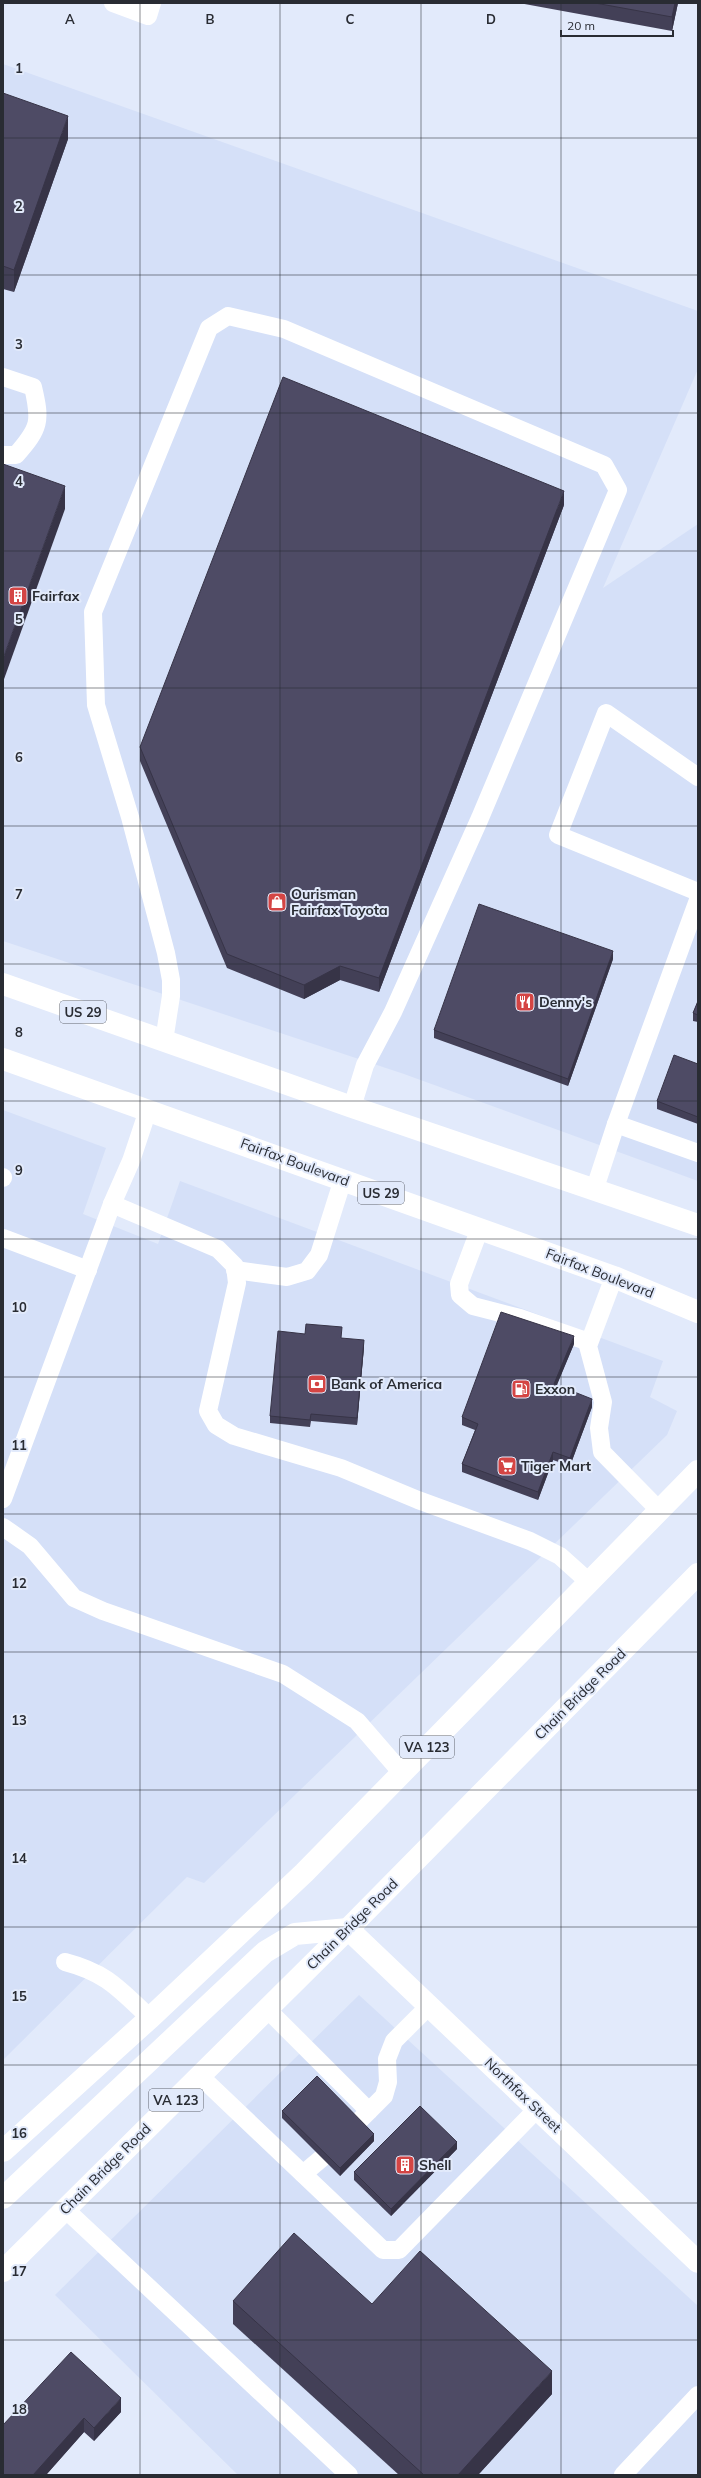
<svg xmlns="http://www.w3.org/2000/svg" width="701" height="2478" font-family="Mulish,sans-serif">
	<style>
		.built { fill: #d5e0f8 }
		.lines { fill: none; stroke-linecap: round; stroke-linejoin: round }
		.service { stroke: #fff; stroke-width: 18 }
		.minor { stroke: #fff; stroke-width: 22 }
		.primary { stroke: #fff; stroke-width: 22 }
		.wall { fill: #434057 }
		.shaded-wall { fill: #373447 }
		.building { fill: #4e4b65; stroke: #373447 }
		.grid { fill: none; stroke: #292c33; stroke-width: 1; stroke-opacity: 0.55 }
		.labels { text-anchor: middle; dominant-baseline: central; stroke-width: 4; stroke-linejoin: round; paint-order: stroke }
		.shield { fill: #e2eafb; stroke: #60656f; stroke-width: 1 }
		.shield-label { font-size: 13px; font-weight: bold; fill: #292c33 }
		.poi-label { font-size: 14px; font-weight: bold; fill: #292c33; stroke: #e2eafb; text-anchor: start }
		.street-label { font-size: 14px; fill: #292c33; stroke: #e2eafb }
		.grid-label { font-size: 13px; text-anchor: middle; font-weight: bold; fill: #292c33; stroke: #e2eafb; stroke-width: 4; stroke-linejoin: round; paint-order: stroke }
	</style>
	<rect width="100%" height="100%" fill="#e2eafb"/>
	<g class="built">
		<path d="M3,64L698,311V369L603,588L698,524V1181L404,1074L3,941Z"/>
		<path d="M3,1110L106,1148L83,1214L158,1244L180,1181L663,1361L650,1397L677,1411L667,1435L204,1883L187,1877L3,2060Z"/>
		<path d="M359,1995L698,2306V2475H238L55,2295Z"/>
	</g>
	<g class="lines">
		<g class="service">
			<path d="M113,3L148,16L152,3"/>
			<path d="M3,377L33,387C41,421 40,428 16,455H3"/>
			<path d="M698,777L606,713L558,835L698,892"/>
			<path d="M164,1041L171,996V980L166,953L130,817L96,705L93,612L209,328L228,316L284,329L604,465L618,490L480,818L393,1012L365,1065L352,1107"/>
			<path d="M616,1124L698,1153"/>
			<path d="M3,1177V1178"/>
			<path d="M595,1188L616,1124L698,900"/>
			<path d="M112,1204L218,1249L235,1266L237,1283L208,1411L216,1425L234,1436L341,1468L418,1500L530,1541L560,1556L589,1582"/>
			<path d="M480,1228L459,1284L460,1295L473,1306L520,1318L589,1342"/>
			<path d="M3,1238L88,1270"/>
			<path d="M235,1270L287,1277L307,1271L319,1255L343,1179"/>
			<path d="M614,1277L588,1346L603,1402L599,1428L602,1452L659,1510"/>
			<path d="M3,1499L112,1204L131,1161L148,1110"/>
			<path d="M3,1527L30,1546L74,1598L103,1611L283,1674L357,1721L402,1773"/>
			<path d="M65,1962C107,1973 119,1989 150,2018"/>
			<path d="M267,2009L369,2111"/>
			<path d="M200,2076L383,2250H399L537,2109"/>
			<path d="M357,2123L384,2096L388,2082L387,2059L394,2041L429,2006"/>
			<path d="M303,2174L322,2158"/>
			<path d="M65,2209L349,2475"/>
			<path d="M623,2475L698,2395"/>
		</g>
		<path class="minor" d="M348,1929L698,2262"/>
		<g class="primary">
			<path d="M3,984L352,1107L698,1225"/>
			<path d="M3,1059L614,1277L698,1312"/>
			<path d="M3,2151L150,2018L304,1873L698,1471"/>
			<path d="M3,2198L265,1952L295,1934L348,1929"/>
			<path d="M3,2271L348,1929L698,1574"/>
		</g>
	</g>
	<g class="wall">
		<path d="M519,3H678L672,31Z"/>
		<path d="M3,93L68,139L14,292L3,289Z"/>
		<path d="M564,505L379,992L340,980L304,999L227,968L140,761V747Z"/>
		<path d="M613,959L568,1086L434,1038V1030Z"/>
		<path d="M698,1001V1022L693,1021V1013Z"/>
		<path d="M698,1064V1124L657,1109V1101Z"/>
		<path d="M342,1338L364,1347L357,1425L311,1421L310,1427L270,1423V1416Z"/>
		<path d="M574,1344L557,1385L592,1407L570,1466L553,1460L538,1500L462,1472V1464L475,1430L462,1425V1417Z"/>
		<path d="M282,2111L374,2141L340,2176L282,2118Z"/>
		<path d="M457,2149L391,2216L354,2180V2172Z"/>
		<path d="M233,2301L372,2304L552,2394L478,2475H399L233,2324Z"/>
		<path d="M121,2412L94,2441L84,2432L46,2475H3V2425Z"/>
	</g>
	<g class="shaded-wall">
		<path d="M675,3H678L672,31V17Z"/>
		<path d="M68,116V139L14,292V270Z"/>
		<path d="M65,486V509L3,682V659Z"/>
		<path d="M564,491V505L379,992V978Z"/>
		<path d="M613,951V959L568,1086V1079Z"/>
		<path d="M340,966V980L304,999V985Z"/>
		<path d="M574,1336V1344L554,1391V1384Z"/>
		<path d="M364,1340V1347L357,1425V1418Z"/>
		<path d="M592,1399V1407L570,1466V1458Z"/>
		<path d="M553,1452V1460L538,1500V1492Z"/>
		<path d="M374,2134V2141L340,2176V2168Z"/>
		<path d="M457,2142V2149L391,2216V2209Z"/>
		<path d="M552,2371V2394L478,2475H458Z"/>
		<path d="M121,2398V2412L94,2441V2428Z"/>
		<path d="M84,2418V2432L46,2475H33Z"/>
	</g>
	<g class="building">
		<path d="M595,3H675L672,17Z"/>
		<path d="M3,93L68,116L14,270L3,266Z"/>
		<path d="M283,377L564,491L379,978L340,966L304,985L227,954L140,747Z"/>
		<path d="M3,464L65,486L3,659Z"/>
		<path d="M479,904L613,951L568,1079L434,1030Z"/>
		<path d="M698,1001V1015L693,1013Z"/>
		<path d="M674,1055L698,1064V1117L657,1101Z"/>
		<path d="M501,1312L574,1336L554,1384L592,1399L570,1458L553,1452L538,1492L462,1464L478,1424L462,1417Z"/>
		<path d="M306,1324L342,1327L341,1338L364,1340L357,1418L311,1414L310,1420L270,1416L278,1331L305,1334Z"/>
		<path d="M317,2076L374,2134L340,2168L282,2111Z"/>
		<path d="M420,2106L457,2142L391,2209L354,2172Z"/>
		<path d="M294,2233L372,2304L420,2251L552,2371L458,2475H424L233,2301Z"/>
		<path d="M71,2352L121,2398L94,2428L84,2418L33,2475H34H3V2425Z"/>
	</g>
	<path class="grid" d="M140,3V2475M280,3V2475M421,3V2475M561,3V2475M3,138H698M3,275H698M3,413H698M3,551H698M3,688H698M3,826H698M3,964H698M3,1101H698M3,1239H698M3,1377H698M3,1514H698M3,1652H698M3,1790H698M3,1927H698M3,2065H698M3,2203H698M3,2340H698"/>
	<defs>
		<g id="building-square" transform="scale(1)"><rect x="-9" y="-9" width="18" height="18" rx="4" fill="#d44544" stroke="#e2eafb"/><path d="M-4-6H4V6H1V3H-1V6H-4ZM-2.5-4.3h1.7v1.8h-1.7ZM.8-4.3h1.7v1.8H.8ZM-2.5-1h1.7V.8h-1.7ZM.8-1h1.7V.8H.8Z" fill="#fff"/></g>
		<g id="shop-square" transform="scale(1)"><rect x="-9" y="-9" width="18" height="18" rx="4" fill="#d44544" stroke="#e2eafb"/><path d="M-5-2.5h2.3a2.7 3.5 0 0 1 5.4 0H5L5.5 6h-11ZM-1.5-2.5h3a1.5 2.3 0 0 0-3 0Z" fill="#fff"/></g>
		<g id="restaurant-square" transform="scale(1)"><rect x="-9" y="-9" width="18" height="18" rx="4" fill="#d44544" stroke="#e2eafb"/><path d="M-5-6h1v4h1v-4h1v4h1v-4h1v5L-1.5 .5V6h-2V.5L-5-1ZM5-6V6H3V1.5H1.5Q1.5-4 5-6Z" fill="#fff"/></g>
		<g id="bank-square" transform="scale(1)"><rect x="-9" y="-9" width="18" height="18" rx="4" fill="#d44544" stroke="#e2eafb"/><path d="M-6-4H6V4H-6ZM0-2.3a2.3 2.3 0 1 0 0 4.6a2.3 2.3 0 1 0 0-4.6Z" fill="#fff"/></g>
		<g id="fuel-square" transform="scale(1)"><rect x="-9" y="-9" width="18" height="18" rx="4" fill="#d44544" stroke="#e2eafb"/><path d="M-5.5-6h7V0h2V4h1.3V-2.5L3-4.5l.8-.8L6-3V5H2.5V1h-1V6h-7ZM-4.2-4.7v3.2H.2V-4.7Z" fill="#fff"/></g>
		<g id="supermarket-square" transform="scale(1)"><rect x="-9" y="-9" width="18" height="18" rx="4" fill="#d44544" stroke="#e2eafb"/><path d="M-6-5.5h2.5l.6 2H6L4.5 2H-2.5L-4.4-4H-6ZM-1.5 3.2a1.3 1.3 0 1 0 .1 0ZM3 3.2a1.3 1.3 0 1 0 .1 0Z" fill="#fff"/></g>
	</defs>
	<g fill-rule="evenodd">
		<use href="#building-square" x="18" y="596"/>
		<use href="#shop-square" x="277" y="902"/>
		<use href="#restaurant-square" x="525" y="1002"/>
		<use href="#bank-square" x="317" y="1384"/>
		<use href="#fuel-square" x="521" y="1389"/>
		<use href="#supermarket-square" x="507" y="1466"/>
		<use href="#building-square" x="405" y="2165"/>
	</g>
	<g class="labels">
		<g class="shield">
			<rect x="60" y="1001" width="46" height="22" rx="3"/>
			<rect x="358" y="1182" width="46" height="22" rx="3"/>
			<rect x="400" y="1736" width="54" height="22" rx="3"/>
			<rect x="149" y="2089" width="54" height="22" rx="3"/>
		</g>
		<g class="shield-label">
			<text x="83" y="1012">US 29</text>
			<text x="381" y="1193">US 29</text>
			<text x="427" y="1747">VA 123</text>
			<text x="176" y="2100">VA 123</text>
		</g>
		<g class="poi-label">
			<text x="32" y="596">Fairfax</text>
			<text x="291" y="894">Ourisman<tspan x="291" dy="16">Fairfax Toyota</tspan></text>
			<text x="539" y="1002">Denny's</text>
			<text x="331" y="1384">Bank of America</text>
			<text x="535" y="1389">Exxon</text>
			<text x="521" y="1466">Tiger Mart</text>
			<text x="419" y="2165">Shell</text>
		</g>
		<g class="street-label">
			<text transform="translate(295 1162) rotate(20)">Fairfax Boulevard</text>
			<text transform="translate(600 1273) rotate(21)">Fairfax Boulevard</text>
			<text transform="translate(580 1694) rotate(-45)">Chain Bridge Road</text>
			<text transform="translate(352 1924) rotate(-45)">Chain Bridge Road</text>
			<text transform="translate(523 2095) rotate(44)">Northfax Street</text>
			<text transform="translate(105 2169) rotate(-45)">Chain Bridge Road</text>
		</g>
	</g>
	<g class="grid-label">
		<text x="70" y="24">A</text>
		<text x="210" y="24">B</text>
		<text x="350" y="24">C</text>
		<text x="491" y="24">D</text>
		<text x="19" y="73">1</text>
		<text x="19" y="211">2</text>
		<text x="19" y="349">3</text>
		<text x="19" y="486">4</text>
		<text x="19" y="624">5</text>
		<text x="19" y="762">6</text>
		<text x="19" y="899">7</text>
		<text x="19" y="1037">8</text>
		<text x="19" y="1175">9</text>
		<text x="19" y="1312">10</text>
		<text x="19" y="1450">11</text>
		<text x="19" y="1588">12</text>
		<text x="19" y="1725">13</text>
		<text x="19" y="1863">14</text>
		<text x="19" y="2001">15</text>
		<text x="19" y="2138">16</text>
		<text x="19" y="2276">17</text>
		<text x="19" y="2414">18</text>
	</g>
	<rect width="701" height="2478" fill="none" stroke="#292c33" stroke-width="8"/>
	<path d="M561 30v6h112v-6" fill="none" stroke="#292c33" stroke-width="2"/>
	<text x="567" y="30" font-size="12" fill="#292c33" stroke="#e2eafb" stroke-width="3" paint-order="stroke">20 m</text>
</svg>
